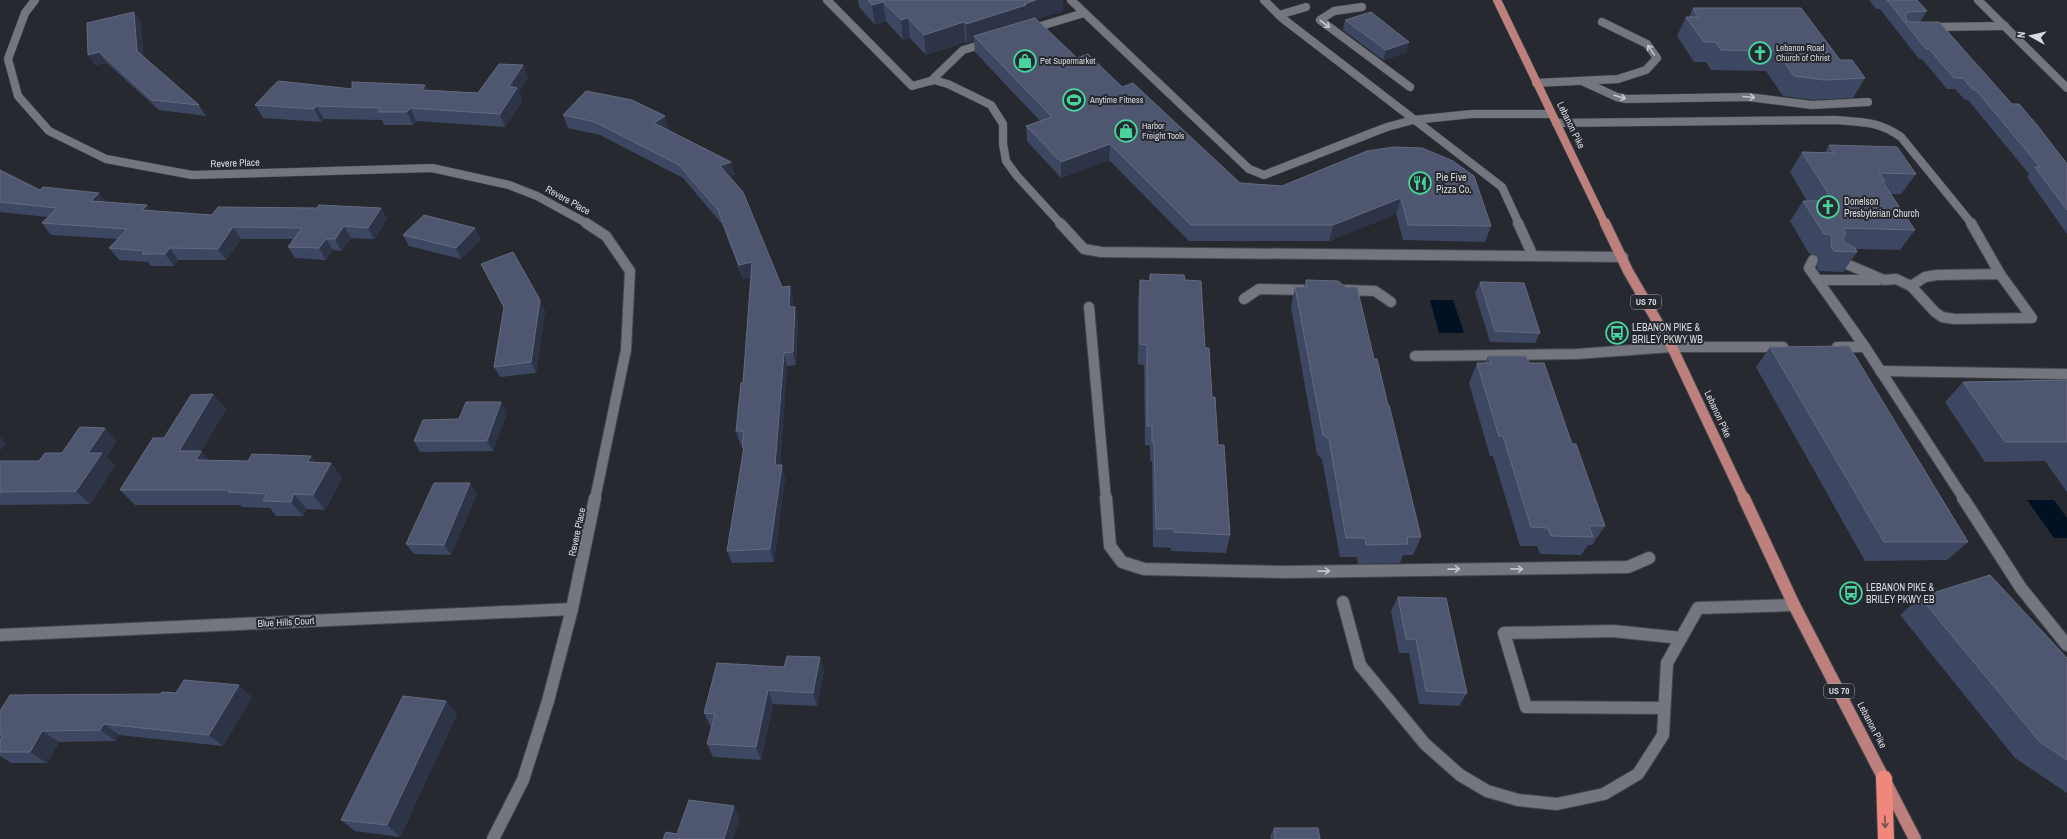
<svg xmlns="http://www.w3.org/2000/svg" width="2067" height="839" font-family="'Archivo Narrow',sans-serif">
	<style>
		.water { fill: #001124 }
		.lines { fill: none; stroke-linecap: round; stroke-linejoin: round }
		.minor-far2-casing { stroke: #44464c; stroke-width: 9 }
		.minor-far1-casing { stroke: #44464c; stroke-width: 12 }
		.minor-casing { stroke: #44464c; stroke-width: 14 }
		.major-far2-casing { stroke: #44464c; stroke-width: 9 }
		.major-far1-casing { stroke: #44464c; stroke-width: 12 }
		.major-casing { stroke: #44464c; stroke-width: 14 }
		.highway-casing { stroke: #44464c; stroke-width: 2 }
		.minor-far2 { stroke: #73767e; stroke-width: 8 }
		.minor-far1 { stroke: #73767e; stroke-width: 10 }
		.minor { stroke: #73767e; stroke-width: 12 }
		.major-far2 { stroke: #be807d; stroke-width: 8 }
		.major-far1 { stroke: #be807d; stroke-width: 10 }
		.major { stroke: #be807d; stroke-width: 12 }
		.highway { fill: #f0877c; fill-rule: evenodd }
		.wall { fill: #3e4761 }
		.shaded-wall { fill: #2d3448 }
		.building { fill: #4e576f; stroke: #646b80 }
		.oneway { stroke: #c5c6cc }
		.oneway2 { stroke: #774f4e }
		.labels { text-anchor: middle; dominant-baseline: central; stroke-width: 4; stroke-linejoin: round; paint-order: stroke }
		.far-poi-label { font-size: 9px; fill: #d9dadf; stroke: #262930; text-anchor: start }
		.shield { fill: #262930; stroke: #a3a5aa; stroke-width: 1 }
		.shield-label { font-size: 9px; font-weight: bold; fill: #d9dadf }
		.street-label { font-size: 10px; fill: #d9dadf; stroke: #262930 }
		.poi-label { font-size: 10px; fill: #d9dadf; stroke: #262930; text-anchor: start }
	</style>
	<rect width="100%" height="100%" fill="#262930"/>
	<g class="water">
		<path d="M1430,300H1453L1464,333H1439Z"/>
		<path d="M2027,500H2054L2067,518V538H2054Z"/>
	</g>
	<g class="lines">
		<g class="minor-far2-casing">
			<g id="minor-far2">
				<path d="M35,0L25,13L8,59L18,96L49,131L106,159L192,175L432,168L509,185L537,196L588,224"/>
				<path d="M827,0L912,86L934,80L948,84L991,105L1003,124V144L1006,161L1017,176L1061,224"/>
				<path d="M1071,0L1249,169L1264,175L1387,127L1413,120L1472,114H1551"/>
				<path d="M1264,0L1282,18L1502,187L1519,224"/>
				<path d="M1978,0L2067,88"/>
				<path d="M1362,7L1334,11L1320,20L1410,87"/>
				<path d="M1279,15L1306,7"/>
				<path d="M1931,27L2005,26"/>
				<path d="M1031,29L1084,13"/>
				<path d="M931,81L963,50L987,43"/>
				<path d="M1584,82L1617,97L1626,99L1748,97L1812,105L1868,102"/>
				<path d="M1536,83L1618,79L1646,70L1657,58L1647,44L1602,22"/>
				<path d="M1556,123L1835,120C1861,122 1879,121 1901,137L1972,224"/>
			</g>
		</g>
		<g class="minor-far1-casing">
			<g id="minor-far1">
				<path d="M586,223L606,236L630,271L626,350L595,499"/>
				<path d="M1060,223L1084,249L1101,252L1623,257"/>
				<path d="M1518,223L1533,256"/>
				<path d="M1971,223L2000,274"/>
				<path d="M1835,259L1884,280L1896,279L1911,286"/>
				<path d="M1813,260L1809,268L1865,347L1964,499"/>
				<path d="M2000,274L2032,318L1954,319L1942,317L1935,312L1911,286L1925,277L1937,275Z"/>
				<path d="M1817,280H1879"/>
				<path d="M1346,290L1375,291L1391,302"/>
				<path d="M1244,299L1259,289L1308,290"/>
				<path d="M1089,307L1106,499"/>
				<path d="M1837,347H1865"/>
				<path d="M1415,356L1577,354L1672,347H1783"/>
				<path d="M1880,371L2067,374"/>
			</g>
		</g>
		<g class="minor-casing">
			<g id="minor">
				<path d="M1106,498L1110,546L1122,562L1144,569L1285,572L1628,567L1649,558"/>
				<path d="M1963,498L2021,588L2067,645"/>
				<path d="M1343,602L1360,665L1425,744L1460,775L1487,791L1518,800L1557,804L1604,794L1638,774L1663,735L1667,663L1698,608L1794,605"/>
				<path d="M0,635L572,609"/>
				<path d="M1664,708L1526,707L1504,633L1613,631L1681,638"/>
				<path d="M493,839L523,780L548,701L572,609L595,498"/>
			</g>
		</g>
		<g class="major-far2-casing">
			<path id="major-far2" d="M1497,0L1605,224"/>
		</g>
		<g class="major-far1-casing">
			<path id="major-far1" d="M1605,223L1628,271L1672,347L1744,499"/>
		</g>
		<g class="major-casing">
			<path id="major" d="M1744,498L1794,605L1915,839"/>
		</g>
		<g class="highway-casing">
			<path id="highway" d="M1884,770L1889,772L1892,777L1894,839H1878L1876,777L1879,772Z"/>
		</g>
		<use href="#minor-far2" class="minor-far2"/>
		<use href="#minor-far1" class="minor-far1"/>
		<use href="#minor" class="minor"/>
		<use href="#major-far2" class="major-far2"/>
		<use href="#major-far1" class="major-far1"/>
		<use href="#major" class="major"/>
		<use href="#highway" class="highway"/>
	</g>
	<g class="wall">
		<path d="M858,0H1063V11L1036,19L1077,58L1122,87L1240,183L1282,186L1367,151L1491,226L1485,242L1403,240L1396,214L1329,241H1189L1109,160L1061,178L1027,141L1026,126L1040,121L975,52L974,41L967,43L965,42L926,55L910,38L903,40L886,21L875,25L859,7Z"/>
		<path d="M1869,0H1917L1927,11L1920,22L2067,164V234L2027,177L2029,174L1968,100H1965L1955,89H1947L1922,59H1919L1880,9H1876Z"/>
		<path d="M1693,8L1840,60L1865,78L1853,98L1812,100L1783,96L1766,71L1711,70L1706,62H1694L1677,36L1686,17H1689Z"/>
		<path d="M1345,20L1409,42L1406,53L1383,60L1343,30Z"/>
		<path d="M141,22L143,57L199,105L206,116L159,110L107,63L95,65L88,55Z"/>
		<path d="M523,65L528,78L519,92L522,101L505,127L416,121L413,125H384L382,120L324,119L321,122L263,118L255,105L425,85L428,90L478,93Z"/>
		<path d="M563,115L669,130H668L731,162L735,175L730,177L782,287L790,286L793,300V307L798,320L796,365L787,366L780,465L785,478L774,562L732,563L727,551L744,451L742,447L743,444H740L736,431L743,383L751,277L743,279L722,224L683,178L600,135L568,128Z"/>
		<path d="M1829,145L1916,174L1901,194H1890L1915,230L1900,250L1855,249L1857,252L1843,272L1819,271L1817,267L1818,257L1815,254L1810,255L1790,221L1803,201H1807L1790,172L1802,152H1825Z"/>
		<path d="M0,170L40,190L107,202L147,205L150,211L212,215L381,208L387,219L374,239L351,238L341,251L333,250L326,260L295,258L288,247L293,239H241L226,260H178L174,266H151L148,262L119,260L109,248L118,239L51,235L42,223L48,217L0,212Z"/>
		<path d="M403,235L481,239L461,259L409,246Z"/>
		<path d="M481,264L540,300L545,311L536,373L500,377L494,367L504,308Z"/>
		<path d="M1150,274L1185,280L1205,348L1230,535L1226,553L1171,551V548L1153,547L1152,461H1150V446L1145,445L1144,365L1138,364V301L1140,280L1149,281Z"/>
		<path d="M1306,280L1374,359L1388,405L1421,537L1413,555H1403L1400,563L1358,564L1357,557H1340L1322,459L1317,454L1291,307L1295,287H1304Z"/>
		<path d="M1480,282L1540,333L1535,343L1490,342L1475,293Z"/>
		<path d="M1770,347L1968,542L1947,560L1865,561L1756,367Z"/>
		<path d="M1488,356L1529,363L1572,444L1605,526L1592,545H1588L1581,555L1540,554L1537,546H1520L1493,456H1490L1469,383L1477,363H1485Z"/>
		<path d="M2067,380V492L2045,461L1985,462L1945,402L1963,382Z"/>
		<path d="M213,394L226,410L201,451L209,460L248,461L311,456L316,463H331L342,478L325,510L307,509L303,516H276L270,508L242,507L240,505H135L120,490L164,438Z"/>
		<path d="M507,412L493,451L420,452L414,441L459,419Z"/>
		<path d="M117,441L106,457L115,466L90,504L0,505V461H39L62,453Z"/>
		<path d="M477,493L451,555L414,554L406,544Z"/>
		<path d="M1398,597L1467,693L1459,706L1419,704L1409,653H1399L1391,611Z"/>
		<path d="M1920,597L2067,658V793L2015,758L1900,615Z"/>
		<path d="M824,671L817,706L773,704L761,760L713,757L707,744L712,726H710L704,713Z"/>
		<path d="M176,693L252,697L223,746L119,735L116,741L59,742L47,763H11L0,756V711Z"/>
		<path d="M446,701L457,714L400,837L355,831L341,820Z"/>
		<path d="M1274,828L1320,839H1271L1270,836Z"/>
	</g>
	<g class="shaded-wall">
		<path d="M1036,0H1063V11L1026,23L974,36V41L967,43L966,24Z"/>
		<path d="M883,2L886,21L875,25L872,5Z"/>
		<path d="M134,12L141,22L144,62L137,51Z"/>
		<path d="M908,18L910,38L903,40L901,20Z"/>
		<path d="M964,22L965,42L926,55L924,35Z"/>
		<path d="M1409,42L1406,53L1383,60L1386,50Z"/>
		<path d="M99,52L107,63L95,65L88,55Z"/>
		<path d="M523,65L528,78L519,92L522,101L505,127L500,114L509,86Z"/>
		<path d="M425,85L431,97L422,90Z"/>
		<path d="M316,106L324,119L321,122L314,109Z"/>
		<path d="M410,108L416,121L413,125L407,112Z"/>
		<path d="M665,116L669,130L658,137L654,123Z"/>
		<path d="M1110,144L1109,160L1061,178V162Z"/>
		<path d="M731,162L735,175L724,180L720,166Z"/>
		<path d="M99,193L108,205L91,201Z"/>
		<path d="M1401,198L1396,214L1329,241L1333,225Z"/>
		<path d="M147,205L155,217L142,210Z"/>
		<path d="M381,208L387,219L374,239L368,228Z"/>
		<path d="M344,226L351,238L341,251L335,239Z"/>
		<path d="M233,227L241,239L226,260L218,249Z"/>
		<path d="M475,228L481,239L461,259L456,248Z"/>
		<path d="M326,239L333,250L326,260L319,248Z"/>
		<path d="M170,248L178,260L174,266L165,254Z"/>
		<path d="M752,262L755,275L743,279L739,265Z"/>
		<path d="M790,286L793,300L792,321L789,307Z"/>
		<path d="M540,300L545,311L536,373L531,362Z"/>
		<path d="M795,307L798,320L796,365L793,352Z"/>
		<path d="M784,353L787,366L779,478L775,465Z"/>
		<path d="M213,394L226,410L201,451L215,467L209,475L179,451Z"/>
		<path d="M501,402L507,412L493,451L487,441Z"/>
		<path d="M105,428L117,441L106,457L115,466L90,504L76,491L88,453Z"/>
		<path d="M0,437L6,443L0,451Z"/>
		<path d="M311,456L322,471L307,462Z"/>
		<path d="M331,463L342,478L325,510L313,495Z"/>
		<path d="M782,465L785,478L774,562L770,549Z"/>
		<path d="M470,483L477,493L451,555L444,545Z"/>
		<path d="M294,494L307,509L303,516L291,502Z"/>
		<path d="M820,657L824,671L817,706L813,693Z"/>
		<path d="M239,685L252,697L223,746L209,735Z"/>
		<path d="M768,690L773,704L761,760L756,747Z"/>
		<path d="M446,701L457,714L400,837L387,825Z"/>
		<path d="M104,724L119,735L116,741L100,730Z"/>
		<path d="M42,731L59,742L47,763L30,752Z"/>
		<path d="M734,806L740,818L733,839H724Z"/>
	</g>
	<g class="building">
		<path d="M868,0H1036L1024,4L1026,5L966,24L964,22L924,35L908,18L901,20L883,2L872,5Z"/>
		<path d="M1887,0H1917L1927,11L1908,12L1906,14V20L1911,22H1939L2012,104H2019L2037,125L2067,164V210L2035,167H2040L1976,90H1973L1963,78H1954L1929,49H1926Z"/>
		<path d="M1693,8H1801L1840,60H1852L1865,78L1824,80L1794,76L1777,51L1721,50L1716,42H1704L1686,17H1698Z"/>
		<path d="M134,12L137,51L199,105L152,100L99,52L88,55L87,23Z"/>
		<path d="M1371,12L1409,42L1386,50L1345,20Z"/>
		<path d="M1035,18L1077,58L1088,54L1122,87L1133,83L1240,183L1282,186L1367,151L1394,147L1422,148L1453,161L1474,176L1491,226L1408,225L1401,198L1333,225H1191L1110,144L1061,162L1026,126L1052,117L974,36Z"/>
		<path d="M499,64L523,65L509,86L517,88L500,114L410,108L407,112H378L381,108L316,106L314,109L255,105L278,81L352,89V82L425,85L422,90L478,93Z"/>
		<path d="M586,91L632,100L665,116L654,123L731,162L720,166L743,192L782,287L790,286L789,307H795L793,352L784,353L775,465H782L770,549L727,551L744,447H742L744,431H736L741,383H743L752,262L739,265L718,210L679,165L595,122L563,115Z"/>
		<path d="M1829,145L1897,147L1916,174L1879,173L1885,181H1882L1915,230L1842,228L1846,233L1843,237L1844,242L1855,248L1857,252L1834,251L1831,246L1832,237L1829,234H1824L1803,201H1833L1802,152L1834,153Z"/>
		<path d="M0,170L40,190L43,187L99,193L91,201L147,205L142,210L212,215L218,207L317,208L319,205L381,208L368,228L344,226L335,239H326L319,248L288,247L302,228L233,227L218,249L170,248L165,254H142L145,251L109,248L127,229L42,223L57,208L0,202Z"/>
		<path d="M424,215L475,228L456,248L403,235Z"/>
		<path d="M513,252L540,300L531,362L494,367L504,307L481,264Z"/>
		<path d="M1150,274L1184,275L1185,280L1201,281L1205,348H1209L1212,397H1215L1218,445H1224L1230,535L1174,532V529H1156L1154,442H1152V426H1147V345L1140,344V280L1150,281Z"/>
		<path d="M1306,280L1338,281L1346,287H1357L1374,359H1377L1388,405H1389L1421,537H1407L1408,544L1366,545L1365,538H1346L1329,439L1323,435L1295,287H1307Z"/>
		<path d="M1480,282L1524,283L1540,333L1495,331Z"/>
		<path d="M1849,346L1968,542H1884L1770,347Z"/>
		<path d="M1488,356H1526L1529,363H1544L1572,444H1576L1605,526H1589L1593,537L1551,536L1548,528L1531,527L1503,436H1499L1477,363H1491Z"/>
		<path d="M2067,380V442H2005L1963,382Z"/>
		<path d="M213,394L179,451H201L196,460L248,461L252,454L311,456L307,462L331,463L313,495L294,494L291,502L263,501L267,494L228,492L230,490H120L153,438H164L191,395Z"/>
		<path d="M466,402H501L487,441H414L423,420L459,419Z"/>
		<path d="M80,427L105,428L88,453H102L76,491L0,492V461H39L45,453H62Z"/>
		<path d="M434,483H470L444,545L406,544Z"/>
		<path d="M1990,575L2067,658V760L2040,742L1920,597Z"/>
		<path d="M1398,597L1446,598L1467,693L1426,691L1416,639H1406Z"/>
		<path d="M787,656L820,657L813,693L768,690L756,747L707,744L715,714L704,713L717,663L784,667Z"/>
		<path d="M184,680L239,685L209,735L104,724L100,730L42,731L30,752H0V741L3,735H0V711L10,695L160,694L162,692L176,693Z"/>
		<path d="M403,696L446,701L387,825L341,820Z"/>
		<path d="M689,800L734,806L724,839H663L666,832L677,834Z"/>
		<path d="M1274,828H1318L1320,839H1275Z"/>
	</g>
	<defs><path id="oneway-shaft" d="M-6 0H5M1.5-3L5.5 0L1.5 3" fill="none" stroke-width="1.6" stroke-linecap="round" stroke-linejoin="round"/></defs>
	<g class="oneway">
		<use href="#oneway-shaft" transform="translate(1325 24) rotate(37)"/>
		<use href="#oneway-shaft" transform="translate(1651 50) rotate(-125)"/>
		<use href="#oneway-shaft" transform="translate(1620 97) rotate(16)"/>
		<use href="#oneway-shaft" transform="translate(1749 97) rotate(5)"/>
		<use href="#oneway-shaft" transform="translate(1454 569) rotate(-1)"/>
		<use href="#oneway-shaft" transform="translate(1517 569) rotate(1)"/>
		<use href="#oneway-shaft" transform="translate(1324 571) rotate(-1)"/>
	</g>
	<use class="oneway2" href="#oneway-shaft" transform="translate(1885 822) rotate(88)"/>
	<defs>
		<g id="church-ring" transform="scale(1.15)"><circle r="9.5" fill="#262930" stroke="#48d49d" stroke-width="1.5"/><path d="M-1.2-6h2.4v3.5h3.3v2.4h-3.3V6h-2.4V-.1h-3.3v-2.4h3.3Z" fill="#48d49d"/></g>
		<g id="shop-ring" transform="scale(1.15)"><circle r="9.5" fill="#262930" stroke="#48d49d" stroke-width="1.5"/><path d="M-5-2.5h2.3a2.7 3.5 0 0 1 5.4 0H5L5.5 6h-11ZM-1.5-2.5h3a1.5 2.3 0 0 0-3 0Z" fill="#48d49d"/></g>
		<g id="stadium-ring" transform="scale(1.15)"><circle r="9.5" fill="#262930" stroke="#48d49d" stroke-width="1.5"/><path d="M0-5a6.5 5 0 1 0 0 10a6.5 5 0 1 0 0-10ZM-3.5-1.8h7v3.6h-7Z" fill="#48d49d"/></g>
		<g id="restaurant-ring" transform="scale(1.15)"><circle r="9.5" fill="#262930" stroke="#48d49d" stroke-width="1.5"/><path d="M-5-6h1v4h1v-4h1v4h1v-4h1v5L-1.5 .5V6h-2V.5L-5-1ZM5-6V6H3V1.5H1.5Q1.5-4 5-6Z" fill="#48d49d"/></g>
		<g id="bus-ring" transform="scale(1.15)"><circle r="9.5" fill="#262930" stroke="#48d49d" stroke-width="1.5"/><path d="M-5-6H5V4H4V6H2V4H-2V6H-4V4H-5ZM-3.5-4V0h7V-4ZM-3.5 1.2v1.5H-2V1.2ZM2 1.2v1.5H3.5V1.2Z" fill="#48d49d"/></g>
	</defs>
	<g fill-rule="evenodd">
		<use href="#church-ring" x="1760" y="53"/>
		<use href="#shop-ring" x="1025" y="61"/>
		<use href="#stadium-ring" x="1074" y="100"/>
		<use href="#shop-ring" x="1126" y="131"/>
		<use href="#restaurant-ring" x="1420" y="183"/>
		<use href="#church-ring" x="1828" y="207"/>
		<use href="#bus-ring" x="1617" y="333"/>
		<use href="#bus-ring" x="1851" y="593"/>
	</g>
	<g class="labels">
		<g class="far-poi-label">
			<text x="1776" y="48">Lebanon Road<tspan x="1776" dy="10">Church of Christ</tspan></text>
			<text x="1040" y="61">Pet Supermarket</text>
			<text x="1090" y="100">Anytime Fitness</text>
			<text x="1142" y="126">Harbor<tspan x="1142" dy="10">Freight Tools</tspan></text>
		</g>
		<g class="shield">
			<rect x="1631" y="295" width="30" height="14" rx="3"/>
			<rect x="1824" y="684" width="30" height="14" rx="3"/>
		</g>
		<g class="shield-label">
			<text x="1646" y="302">US 70</text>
			<text x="1839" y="691">US 70</text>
		</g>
		<g class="street-label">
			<text transform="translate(1571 125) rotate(64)">Lebanon Pike</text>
			<text transform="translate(235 163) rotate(-2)">Revere Place</text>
			<text transform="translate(568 200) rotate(29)">Revere Place</text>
			<text transform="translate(1718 414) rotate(65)">Lebanon Pike</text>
			<text transform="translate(577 532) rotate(-78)">Revere Place</text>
			<text transform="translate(286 622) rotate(-3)">Blue Hills Court</text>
			<text transform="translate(1872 725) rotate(62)">Lebanon Pike</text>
		</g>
		<g class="poi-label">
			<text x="1436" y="177">Pie Five<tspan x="1436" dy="12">Pizza Co.</tspan></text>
			<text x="1844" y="201">Donelson<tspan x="1844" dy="12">Presbyterian Church</tspan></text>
			<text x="1632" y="327">LEBANON PIKE &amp;<tspan x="1632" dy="12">BRILEY PKWY WB</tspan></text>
			<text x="1866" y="587">LEBANON PIKE &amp;<tspan x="1866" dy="12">BRILEY PKWY EB</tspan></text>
		</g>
	</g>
	<g transform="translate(2031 36) rotate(278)" stroke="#262930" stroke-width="3" paint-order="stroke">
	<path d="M0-3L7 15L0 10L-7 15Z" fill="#d9dadf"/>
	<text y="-6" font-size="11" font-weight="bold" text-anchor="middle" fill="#d9dadf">N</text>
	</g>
</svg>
